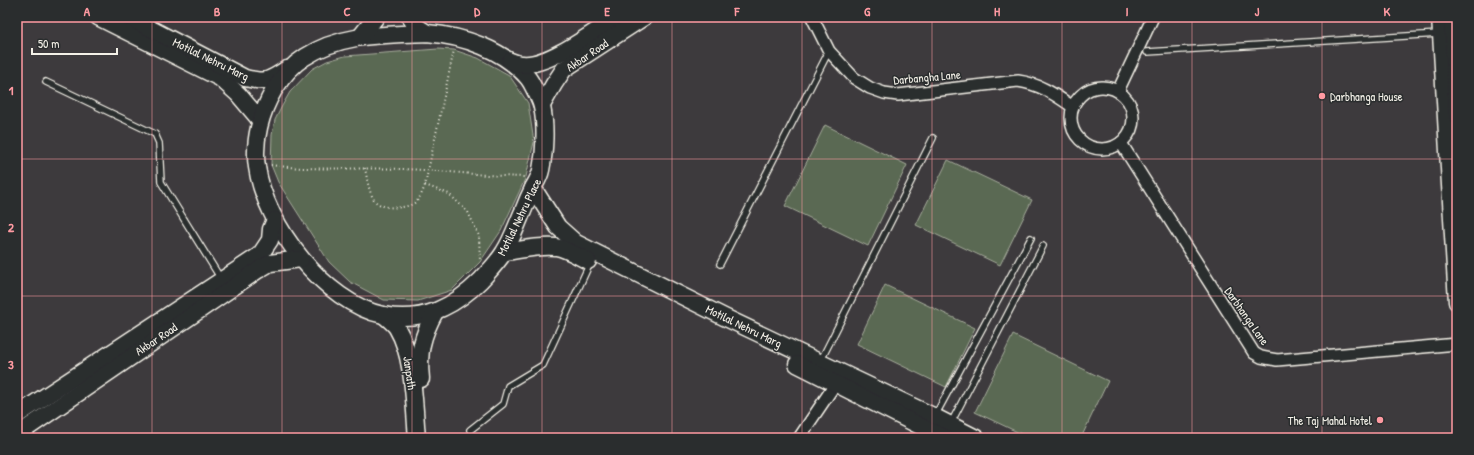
<svg xmlns="http://www.w3.org/2000/svg" width="1474" height="455" font-family="'Patrick Hand',sans-serif">
	<style>
		.green { fill: #5a6952; stroke: #a7ad9d }
		.lines { fill: none; stroke-linecap: round; stroke-linejoin: round }
		.lane-casing { stroke: #f4f1e8; stroke-width: 8 }
		.street-casing { stroke: #f4f1e8; stroke-width: 14 }
		.secondary-casing { stroke: #f4f1e8; stroke-width: 19 }
		.path { stroke: #f4f1e8; stroke-width: 2; stroke-dasharray: 1 3; stroke-linecap: butt }
		.lane { stroke: #2a2d2e; stroke-width: 5.5 }
		.street { stroke: #2a2d2e; stroke-width: 11 }
		.secondary { stroke: #2a2d2e; stroke-width: 16 }
		.grid { fill: none; stroke: #ff9aa2; stroke-width: 1; stroke-opacity: 0.55 }
		.poi-dot { fill: #ff9aa2; stroke: #2a2d2e; stroke-width: 1.5 }
		.labels { text-anchor: middle; dominant-baseline: central; stroke-width: 3; stroke-linejoin: round; paint-order: stroke }
		.street-label { font-size: 12px; fill: #f4f1e8; stroke: #2a2d2e }
		.poi-label { font-size: 12px; fill: #f4f1e8; stroke: #2a2d2e; text-anchor: start }
		.neatline { fill: none; stroke: #ff9aa2; stroke-width: 1.5 }
		.grid-label { font-size: 13px; text-anchor: middle; font-weight: bold; fill: #ff9aa2 }
	</style>
	<rect width="100%" height="100%" fill="#3d3a3d"/>
	<filter id="ink" filterUnits="userSpaceOnUse"><feTurbulence type="fractalNoise" baseFrequency=".025" numOctaves="2"/><feDisplacementMap in="SourceGraphic" scale="8" xChannelSelector="R" yChannelSelector="G"/><feConvolveMatrix kernelMatrix="1 2 1 2 8 2 1 2 1" color-interpolation-filters="sRGB"/></filter>
	<g filter="url(#ink)">
		<g class="green">
			<path d="M438,49L454,50L478,58L509,75L528,103L534,142L526,177L501,231L480,262L452,290L418,301L384,300L350,282L329,262L278,182L271,165L272,135L275,120L282,106L290,92L312,69L327,61L345,56Z"/>
			<path d="M825,125L907,165L868,246L785,206Z"/>
			<path d="M948,160L1032,200L1000,265L916,225Z"/>
			<path d="M885,285L975,328L946,387L857,344Z"/>
			<path d="M1013,335L1108,381L1081,438H1030L975,412Z"/>
		</g>
		<g class="lines">
			<g class="lane-casing">
				<g id="lane">
					<path d="M1147,52L1439,34"/>
					<path d="M46,82L155,134L159,143L161,182L221,279"/>
					<path d="M720,264L829,51"/>
					<path d="M820,362L933,138"/>
					<path d="M935,416L1031,238"/>
					<path d="M951,423L1043,246"/>
					<path d="M470,430L503,404L508,386L543,365L590,263"/>
				</g>
			</g>
			<g class="street-casing">
				<g id="street">
					<path d="M812,17L829,51L854,78L870,88L884,93L898,95L1018,81C1040,84 1054,94 1073,107"/>
					<circle cx="1102" cy="118" r="31"/>
					<path d="M1118,91L1153,17"/>
					<path d="M1121,143L1254,353L1261,357L1277,360L1457,344"/>
					<path d="M799,438L836,383"/>
				</g>
			</g>
			<g class="secondary-casing">
				<g id="secondary">
					<path d="M98,17L220,78L238,94L260,120"/>
					<path d="M128,17L245,78C266,83 269,81 287,69"/>
					<path d="M410,17L416,26L427,33"/>
					<path d="M1440,17L1457,302"/>
					<path d="M1452,17L1457,115"/>
					<path d="M427,33C464,36 504,50 528,78C532,83 534,89 537,94C539,98 541,102 542,107C546,125 545,151 541,170C540,176 537,181 534,186C530,194 526,203 523,211C517,224 512,240 504,252C498,262 489,271 481,280C454,307 423,323 383,315C325,303 265,225 257,167C253,141 261,112 274,90C282,77 292,65 305,57C342,33 385,35 427,33Z"/>
					<path d="M361,36L376,17"/>
					<path d="M510,61C514,62 518,64 522,64C548,67 595,31 617,17"/>
					<path d="M542,105L554,84L564,69L644,17"/>
					<path d="M533,188L558,227L576,243L724,317L935,417L976,438"/>
					<path d="M505,252C521,250 539,245 556,247C567,249 578,256 588,261"/>
					<path d="M384,315C388,319 394,323 397,328C414,356 414,405 417,438"/>
					<path d="M797,364L928,430L946,438"/>
					<path d="M421,379C418,352 422,336 435,312"/>
					<path d="M17,415L260,255L270,240L271,229L275,220"/>
					<path d="M17,435L258,270L270,263L301,259"/>
				</g>
			</g>
			<g class="path">
				<path d="M271,165C312,171 358,167 400,169C441,170 483,176 525,177"/>
				<path d="M365,168C367,178 369,195 376,202C384,210 409,209 417,201C420,198 424,189 425,185L454,50"/>
				<path d="M425,185L449,194L468,212L479,236L480,261"/>
			</g>
			<use href="#lane" class="lane"/>
			<use href="#street" class="street"/>
			<use href="#secondary" class="secondary"/>
		</g>
	</g>
	<path class="grid" d="M152,17V438M282,17V438M412,17V438M542,17V438M672,17V438M802,17V438M932,17V438M1062,17V438M1192,17V438M1322,17V438M17,159H1457M17,296H1457"/>
	<g class="poi-dot">
		<circle cx="1322" cy="96" r="4"/>
		<circle cx="1380" cy="420" r="4"/>
	</g>
	<g class="labels">
		<g class="street-label">
			<text transform="translate(587 55) rotate(-34)">Akbar Road</text>
			<text transform="translate(211 59) rotate(26)">Motilal Nehru Marg</text>
			<text transform="translate(927 77) rotate(-5)">Darbangha Lane</text>
			<text transform="translate(519 217) rotate(-64)">Motilal Nehru Place</text>
			<text transform="translate(1247 316) rotate(55)">Darbhanga Lane</text>
			<text transform="translate(744 326) rotate(26)">Motilal Nehru Marg</text>
			<text transform="translate(156 339) rotate(-34)">Akbar Road</text>
			<text transform="translate(410 373) rotate(82)">Janpath</text>
		</g>
		<g class="poi-label">
			<text x="1330" y="96">Darbhanga House</text>
			<text x="1372" y="420" text-anchor="end">The Taj Mahal Hotel</text>
		</g>
	</g>
	<rect width="1474" height="455" fill="none" stroke="#2a2d2e" stroke-width="44"/>
	<path d="M32 48v6h85v-6" fill="none" stroke="#f4f1e8" stroke-width="2"/>
	<text x="38" y="48" font-size="12" fill="#f4f1e8" stroke="#2a2d2e" stroke-width="3" paint-order="stroke">50 m</text>
	<rect x="22" y="22" width="1430" height="411" class="neatline"/>
	<g class="grid-label">
		<text x="87" y="16">A</text>
		<text x="217" y="16">B</text>
		<text x="347" y="16">C</text>
		<text x="477" y="16">D</text>
		<text x="607" y="16">E</text>
		<text x="737" y="16">F</text>
		<text x="867" y="16">G</text>
		<text x="997" y="16">H</text>
		<text x="1127" y="16">I</text>
		<text x="1257" y="16">J</text>
		<text x="1387" y="16">K</text>
		<text x="11" y="95">1</text>
		<text x="11" y="232">2</text>
		<text x="11" y="369">3</text>
	</g>
</svg>
